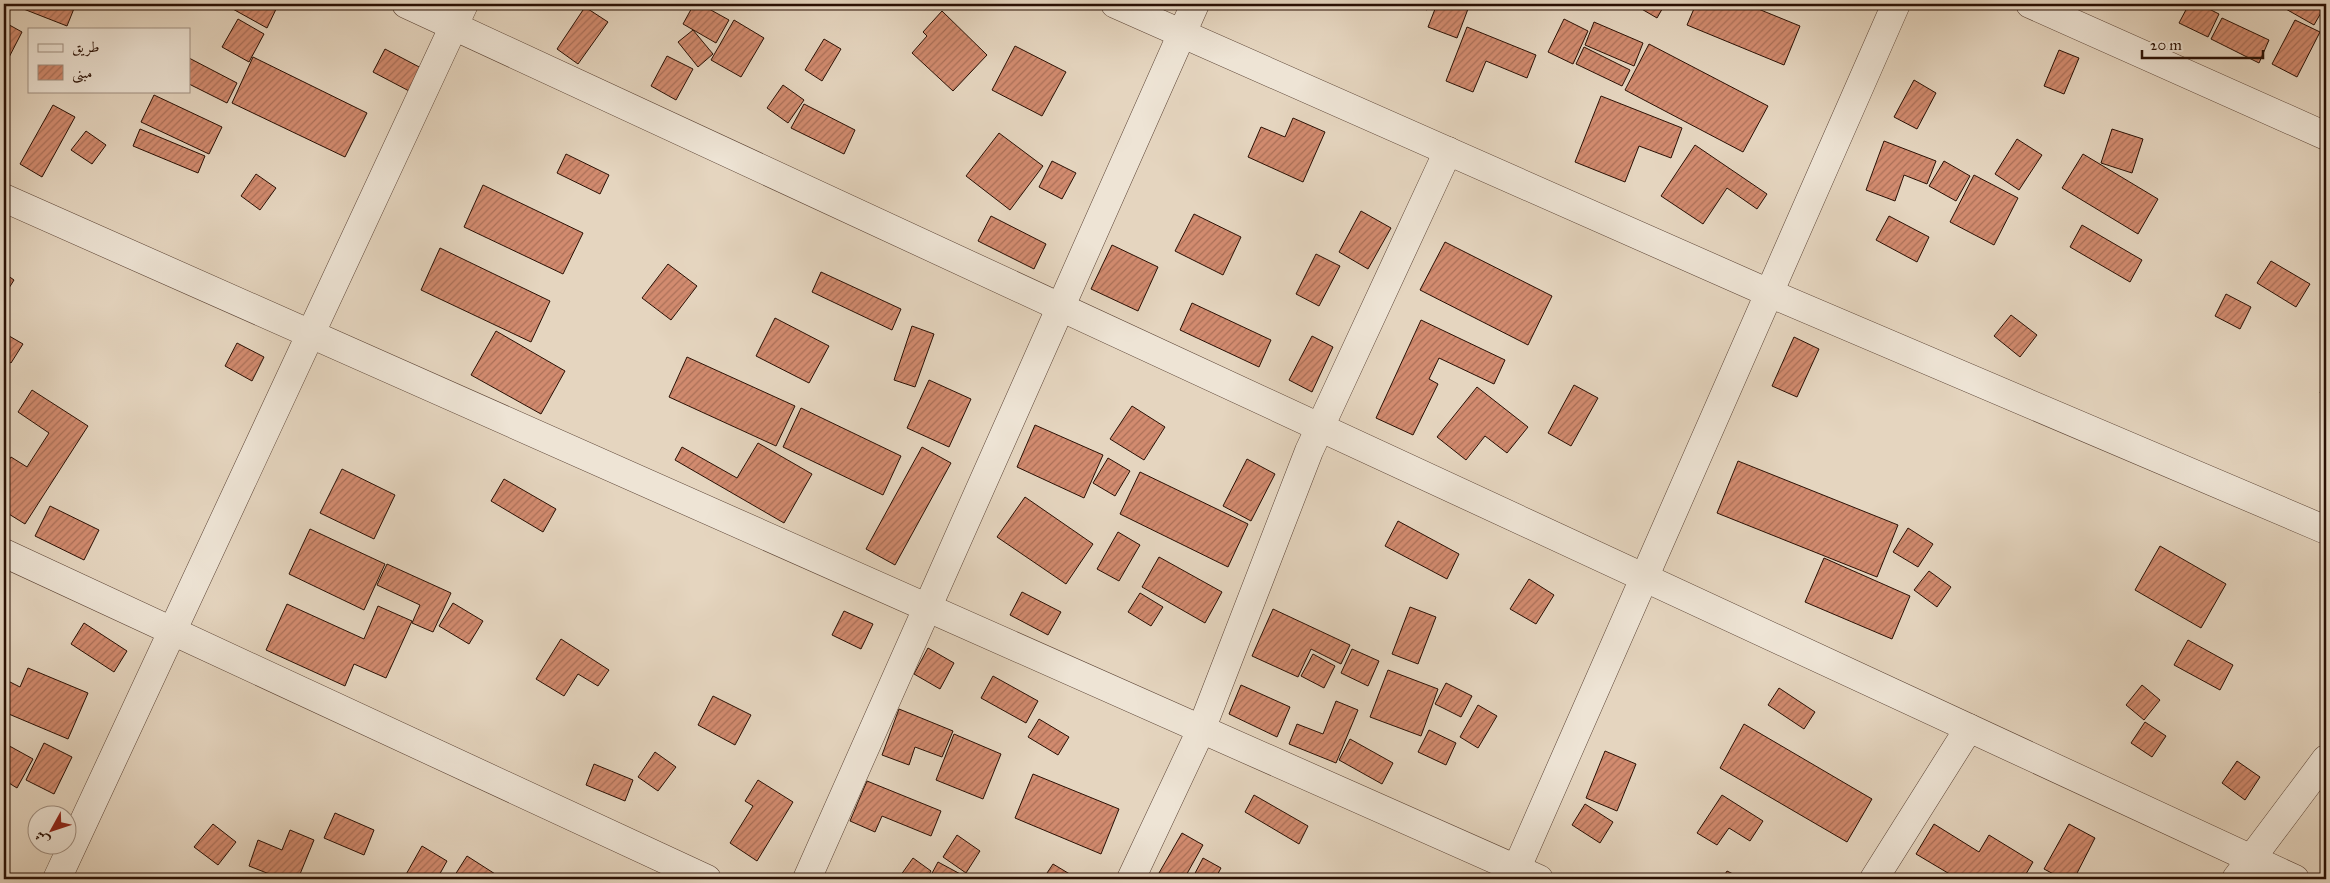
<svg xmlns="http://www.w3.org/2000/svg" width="2330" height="883" font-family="'IM FELL Great Primer',Amiri,serif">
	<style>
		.building { fill: url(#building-hatch); stroke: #2a1004 }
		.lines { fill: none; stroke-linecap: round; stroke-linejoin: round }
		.minor-casing { stroke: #594133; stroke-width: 29 }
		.minor { stroke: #eee4d5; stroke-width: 28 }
	</style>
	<defs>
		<pattern id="building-hatch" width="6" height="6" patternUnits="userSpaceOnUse" patternTransform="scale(1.25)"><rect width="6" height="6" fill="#d28b6f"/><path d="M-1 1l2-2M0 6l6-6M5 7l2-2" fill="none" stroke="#ab7059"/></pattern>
	</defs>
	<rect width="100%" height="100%" fill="#e5d5bf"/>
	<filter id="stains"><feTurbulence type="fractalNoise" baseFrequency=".004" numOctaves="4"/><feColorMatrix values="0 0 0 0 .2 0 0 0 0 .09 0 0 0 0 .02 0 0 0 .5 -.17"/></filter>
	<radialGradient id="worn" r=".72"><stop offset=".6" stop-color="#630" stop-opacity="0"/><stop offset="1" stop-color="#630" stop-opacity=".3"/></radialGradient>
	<g class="building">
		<path d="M23,4H69L75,6L67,26L21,8Z"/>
		<path d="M233,4H276L278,5L267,28L231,8Z"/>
		<path d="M694,4H700L729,20L716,43L683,24Z"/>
		<path d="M1415,4H1430L1427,10Z"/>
		<path d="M1437,4H1456L1468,9L1457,38L1428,27Z"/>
		<path d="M1633,4H1665L1657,18Z"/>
		<path d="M1696,4H1746L1800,26L1784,65L1687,25Z"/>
		<path d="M2189,4H2199L2219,14L2208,37L2179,23Z"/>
		<path d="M2277,4H2326L2314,25Z"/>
		<path d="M585,7L608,22L578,64L557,49Z"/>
		<path d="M942,11L987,55L953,91L912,53L927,36L923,32Z"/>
		<path d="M2222,18L2269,40L2259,63L2211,39Z"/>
		<path d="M238,19L264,34L249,62L222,47Z"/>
		<path d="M1564,19L1588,31L1573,64L1548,52Z"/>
		<path d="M734,20L764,38L741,77L711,60Z"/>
		<path d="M2295,20L2320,32L2297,77L2272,64Z"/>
		<path d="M4,22L22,32L4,67Z"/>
		<path d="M1594,22L1643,43L1634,66L1585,45Z"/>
		<path d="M1467,27L1536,55L1527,78L1486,61L1473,92L1446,81Z"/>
		<path d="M693,30L713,54L698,67L678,42Z"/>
		<path d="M824,39L841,49L822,81L805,70Z"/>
		<path d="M1649,44L1768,106L1743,152L1625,90Z"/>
		<path d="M1015,46L1066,72L1042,116L992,90Z"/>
		<path d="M1584,47L1630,70L1622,86L1576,64Z"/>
		<path d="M385,49L423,69L411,92L373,72Z"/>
		<path d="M2059,50L2079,58L2064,94L2044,86Z"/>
		<path d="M667,56L693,69L676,100L651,86Z"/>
		<path d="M253,57L367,113L345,157L232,103Z"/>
		<path d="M189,58L237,83L227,103L189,84Z"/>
		<path d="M1914,80L1936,93L1917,129L1894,117Z"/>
		<path d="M783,85L804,100L788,123L767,108Z"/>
		<path d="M154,95L222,127L209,154L141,122Z"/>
		<path d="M1601,96L1682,128L1671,158L1639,146L1625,182L1575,162Z"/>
		<path d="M804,104L855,130L844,154L791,128Z"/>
		<path d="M53,105L75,117L42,177L20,164Z"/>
		<path d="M1293,118L1325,132L1303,182L1248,157L1261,127L1285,137Z"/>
		<path d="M140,129L205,156L198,173L133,146Z"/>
		<path d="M2112,129L2143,139L2132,173L2101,163Z"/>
		<path d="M86,131L106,145L92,164L71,150Z"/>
		<path d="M999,133L1043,166L1010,210L966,176Z"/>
		<path d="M2017,139L2042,155L2019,190L1995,174Z"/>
		<path d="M1884,141L1936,161L1927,184L1904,175L1895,201L1866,190Z"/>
		<path d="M1695,145L1767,194L1757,209L1727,188L1703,224L1661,196Z"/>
		<path d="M566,154L609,175L600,194L557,173Z"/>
		<path d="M2083,154L2158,199L2138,234L2062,188Z"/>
		<path d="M1052,161L1076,173L1062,199L1039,187Z"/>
		<path d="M1944,161L1970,176L1956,201L1929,186Z"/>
		<path d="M256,174L276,188L260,210L241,196Z"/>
		<path d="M1974,175L2018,198L1994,245L1950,222Z"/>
		<path d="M483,185L583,233L563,274L464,227Z"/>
		<path d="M1361,211L1391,228L1368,269L1339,252Z"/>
		<path d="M1194,214L1241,237L1223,275L1175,251Z"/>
		<path d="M991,216L1046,244L1034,269L978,241Z"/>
		<path d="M1889,216L1929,237L1917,262L1876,240Z"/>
		<path d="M2082,225L2142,260L2130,282L2070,247Z"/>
		<path d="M1445,242L1552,296L1528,345L1420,290Z"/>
		<path d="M1112,245L1158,267L1138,311L1091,289Z"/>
		<path d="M440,248L550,301L531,342L421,290Z"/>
		<path d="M1316,254L1340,266L1319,306L1296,294Z"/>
		<path d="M2271,261L2310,284L2296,307L2257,283Z"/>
		<path d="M668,264L697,286L671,320L642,298Z"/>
		<path d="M821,272L901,309L892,330L812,292Z"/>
		<path d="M4,273L14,280L4,296Z"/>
		<path d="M2226,294L2251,307L2240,329L2215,316Z"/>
		<path d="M1192,303L1271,340L1259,367L1180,330Z"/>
		<path d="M2011,315L2037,335L2020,357L1994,336Z"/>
		<path d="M775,318L829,346L809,383L756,356Z"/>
		<path d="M1421,320L1505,360L1494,384L1439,358L1429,379L1438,384L1413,435L1376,418Z"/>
		<path d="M912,326L934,334L915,387L894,380Z"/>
		<path d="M496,331L565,371L541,414L471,375Z"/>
		<path d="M4,333L23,344L11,363L4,358Z"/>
		<path d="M1312,336L1333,347L1312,392L1289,380Z"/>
		<path d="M1794,337L1819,349L1797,397L1772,386Z"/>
		<path d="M237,343L264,357L252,381L225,366Z"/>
		<path d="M687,357L795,406L776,446L669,397Z"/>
		<path d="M929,380L971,399L949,447L907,428Z"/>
		<path d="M2326,381V397L2320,393Z"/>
		<path d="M1574,385L1598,398L1571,446L1548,433Z"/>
		<path d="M1477,387L1528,427L1507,453L1485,436L1466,460L1437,437Z"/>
		<path d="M32,390L88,426L25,524L4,511V468L11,457L27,467L49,433L18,412Z"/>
		<path d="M1132,406L1165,427L1144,460L1110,439Z"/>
		<path d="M801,408L901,456L883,495L783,447Z"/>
		<path d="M1035,425L1103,455L1084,498L1017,467Z"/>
		<path d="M758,443L812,474L784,523L675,460L682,447L737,478Z"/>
		<path d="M922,447L951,463L895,565L866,549Z"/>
		<path d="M1108,458L1130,471L1115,496L1093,483Z"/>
		<path d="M1247,459L1275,474L1251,521L1223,506Z"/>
		<path d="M1738,461L1898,525L1877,577L1717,513Z"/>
		<path d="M342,469L395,495L374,539L320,513Z"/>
		<path d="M1140,472L1248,524L1228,567L1120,514Z"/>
		<path d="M504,479L556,509L543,532L491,501Z"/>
		<path d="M1025,497L1093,544L1066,584L997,537Z"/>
		<path d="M50,506L99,530L84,560L35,536Z"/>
		<path d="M1398,521L1459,554L1447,579L1385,546Z"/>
		<path d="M1908,528L1933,544L1918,567L1893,552Z"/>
		<path d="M310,529L385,564L364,610L289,574Z"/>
		<path d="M1118,532L1140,545L1119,581L1097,569Z"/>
		<path d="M2160,546L2226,584L2201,628L2135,590Z"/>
		<path d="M1159,557L1222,592L1205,623L1142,587Z"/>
		<path d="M1824,558L1910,596L1892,639L1805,602Z"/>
		<path d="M387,564L451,593L433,632L412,623L420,605L377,585Z"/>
		<path d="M1929,571L1951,587L1937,607L1914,590Z"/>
		<path d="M1529,579L1554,595L1536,624L1510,609Z"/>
		<path d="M1022,592L1061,612L1048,635L1010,615Z"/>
		<path d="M1140,593L1163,607L1151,626L1128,612Z"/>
		<path d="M453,603L483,621L469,644L439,626Z"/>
		<path d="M287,604L364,639L378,606L412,621L386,678L354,664L345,686L266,650Z"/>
		<path d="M1410,607L1436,617L1418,664L1392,654Z"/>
		<path d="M1273,609L1350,645L1341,664L1311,649L1298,677L1252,656Z"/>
		<path d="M844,611L873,624L861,649L832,635Z"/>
		<path d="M84,623L127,651L114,672L71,644Z"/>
		<path d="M561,639L609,670L598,686L578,674L564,696L536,679Z"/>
		<path d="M2188,640L2233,665L2220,690L2174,665Z"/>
		<path d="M928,648L954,663L940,689L914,674Z"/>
		<path d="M1352,649L1379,661L1368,686L1341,673Z"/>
		<path d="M1313,654L1335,666L1324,688L1301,676Z"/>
		<path d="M28,668L88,693L68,739L4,712V679L20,687Z"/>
		<path d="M1388,670L1438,689L1421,736L1370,717Z"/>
		<path d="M993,676L1038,701L1026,723L981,698Z"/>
		<path d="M1446,683L1472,696L1461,717L1435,704Z"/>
		<path d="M1241,685L1290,707L1277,737L1229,714Z"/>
		<path d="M2142,685L2160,700L2144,720L2126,705Z"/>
		<path d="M1779,688L1815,712L1804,729L1768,705Z"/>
		<path d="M713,696L751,715L735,745L698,725Z"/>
		<path d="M1336,701L1358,710L1336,763L1289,744L1297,724L1323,734Z"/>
		<path d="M1478,705L1497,716L1478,748L1460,737Z"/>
		<path d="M899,709L953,731L942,757L915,747L909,765L882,755Z"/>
		<path d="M1039,719L1069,737L1058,755L1028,737Z"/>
		<path d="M2145,722L2166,736L2152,757L2131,743Z"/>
		<path d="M1744,724L1872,799L1847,842L1720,768Z"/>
		<path d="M1429,730L1456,743L1446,765L1418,752Z"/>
		<path d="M954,734L1001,754L983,799L936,780Z"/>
		<path d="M1350,739L1393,763L1382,784L1339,760Z"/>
		<path d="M4,743L33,759L17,788L4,780Z"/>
		<path d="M44,743L72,757L54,794L26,780Z"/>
		<path d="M1605,751L1636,764L1617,811L1586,798Z"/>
		<path d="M655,752L676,767L658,791L638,777Z"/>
		<path d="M2237,761L2260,777L2245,800L2222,783Z"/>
		<path d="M594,764L633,780L625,801L586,785Z"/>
		<path d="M1033,774L1119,809L1101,854L1015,818Z"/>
		<path d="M758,780L793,802L757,861L730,843L753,806L745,801Z"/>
		<path d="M867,781L941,811L931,836L882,816L875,832L850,821Z"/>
		<path d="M1254,795L1308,826L1299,844L1245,812Z"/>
		<path d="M1722,795L1763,821L1750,841L1729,828L1717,845L1697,833Z"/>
		<path d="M1585,804L1613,822L1600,843L1572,825Z"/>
		<path d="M335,813L374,830L364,855L324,838Z"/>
		<path d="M213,824L236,842L218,865L194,847Z"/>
		<path d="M1934,824L1979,852L1989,835L2033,862L2023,879H1958L1916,854Z"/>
		<path d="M2069,824L2095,838L2074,879H2063L2044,869Z"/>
		<path d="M290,830L314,840L298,879H282L249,866L258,840L282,850Z"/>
		<path d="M1182,833L1203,845L1184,879H1169L1159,873Z"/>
		<path d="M957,835L980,851L966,873L943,857Z"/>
		<path d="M422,846L447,861L437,879L404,878Z"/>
		<path d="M467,856L503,879L453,878Z"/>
		<path d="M913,858L931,871L926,879H898Z"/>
		<path d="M1203,858L1221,868L1215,879H1192Z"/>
		<path d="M938,862L964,876L962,879H929Z"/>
		<path d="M1053,864L1078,879H1043Z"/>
		<path d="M1727,871L1743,879H1722Z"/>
	</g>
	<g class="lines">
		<g class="minor-casing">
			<g id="minor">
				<path d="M406,4L2295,879"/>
				<path d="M1115,4L1769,293L2326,530"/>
				<path d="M2030,4L2326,136"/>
				<path d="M4,198L1539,879"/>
				<path d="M4,553L707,879"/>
				<path d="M57,879L464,4"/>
				<path d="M807,879L1195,4"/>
				<path d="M1131,879L1201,730L1309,451L1448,151"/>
				<path d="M1512,879L1896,4"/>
				<path d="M1874,879L1969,728"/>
				<path d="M2236,879L2326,759"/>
			</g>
		</g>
		<use href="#minor" class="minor"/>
	</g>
	<rect width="2330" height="883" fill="none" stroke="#e5d5bf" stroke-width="20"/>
	<rect x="5" y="5" width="2320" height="873" fill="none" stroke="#2a1004" stroke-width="2.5"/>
	<rect x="10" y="10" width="2310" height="863" fill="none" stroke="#2a1004"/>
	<rect x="28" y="28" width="162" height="65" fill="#eee4d5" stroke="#a08f81"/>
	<rect x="38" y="44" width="25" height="8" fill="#eee4d5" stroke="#a08f81"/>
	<text x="72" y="52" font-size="15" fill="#2a1004">طريق</text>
	<rect x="38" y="65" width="25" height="15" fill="url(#building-hatch)" stroke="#a08f81"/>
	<text x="72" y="78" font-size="15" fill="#2a1004">مبنى</text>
	<g transform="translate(52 830) rotate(230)"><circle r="24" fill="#eee4d5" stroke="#a08f81"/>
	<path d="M0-4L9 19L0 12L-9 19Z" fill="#8f2418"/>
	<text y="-8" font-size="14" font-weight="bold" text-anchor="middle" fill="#2a1004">ش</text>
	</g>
	<path d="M2142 50v8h121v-8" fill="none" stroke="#2a1004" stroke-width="2.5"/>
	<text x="2150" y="50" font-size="15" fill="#2a1004" stroke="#eee4d5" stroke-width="4" paint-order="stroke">20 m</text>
	<rect width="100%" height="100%" filter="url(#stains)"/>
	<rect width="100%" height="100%" fill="url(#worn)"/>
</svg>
